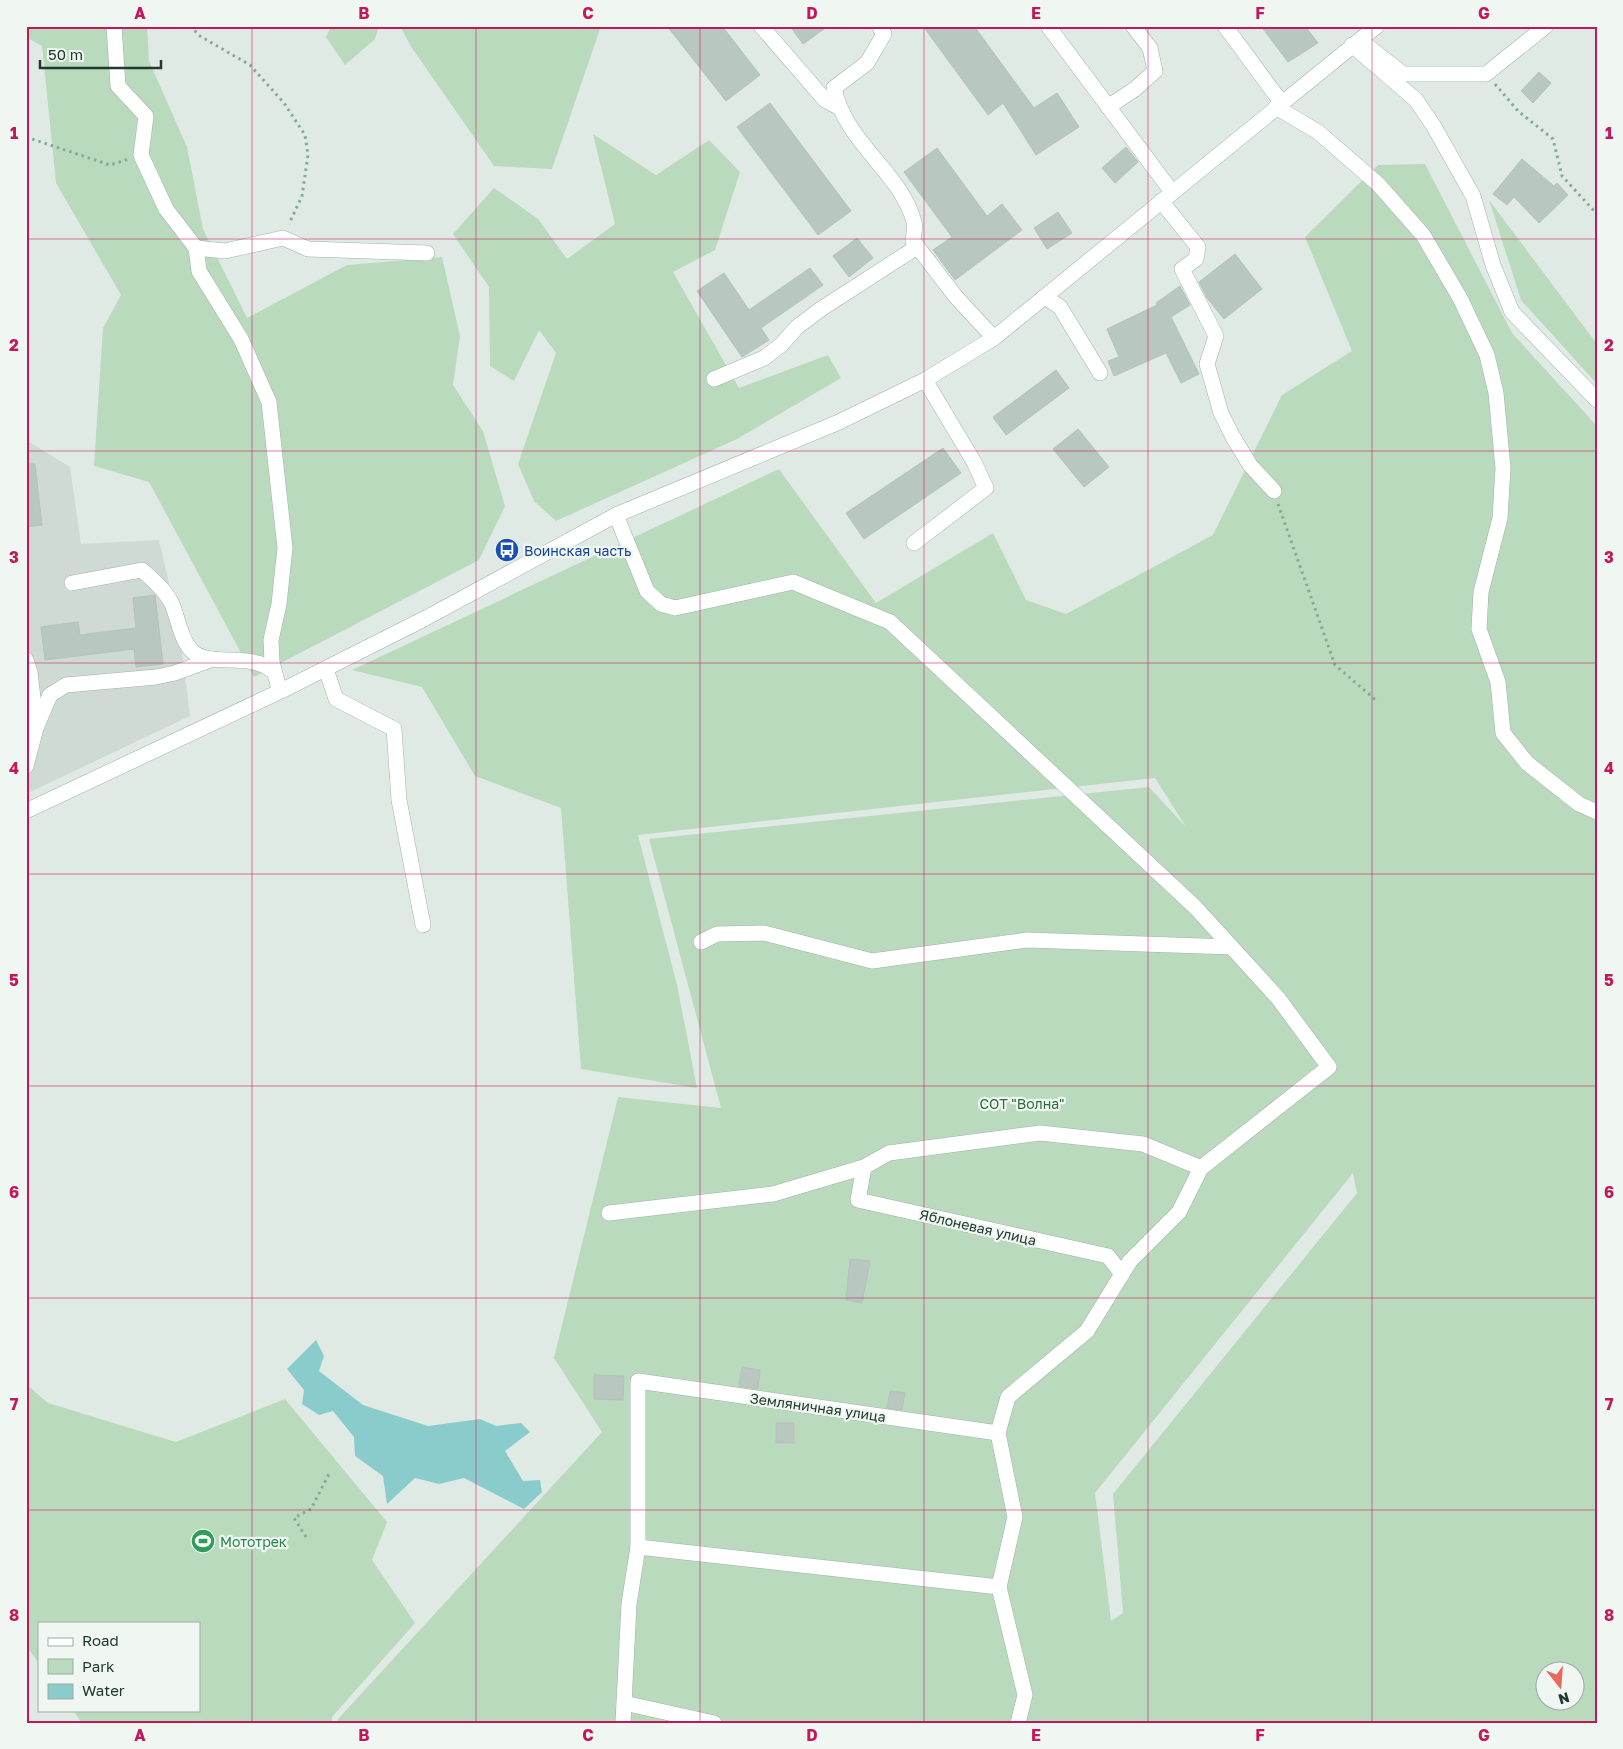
<svg xmlns="http://www.w3.org/2000/svg" width="1623" height="1749" font-family="'Golos Text',sans-serif">
	<style>
		.built { fill: #cedad3 }
		.green { fill: #badabd; fill-rule: evenodd }
		.water { fill: #8acccc }
		.building { fill: #b8c7bf; stroke: #b3c3ba }
		.lines { fill: none; stroke-linecap: round; stroke-linejoin: round }
		.minor-casing { stroke: #a3b1aa; stroke-width: 16 }
		.path { stroke: #82ac98; stroke-width: 3; stroke-dasharray: 2.5 4; stroke-linecap: butt }
		.minor { stroke: #fff; stroke-width: 15 }
		.grid { fill: none; stroke: #c2185b; stroke-width: 1; stroke-opacity: 0.55 }
		.labels { text-anchor: middle; dominant-baseline: central; stroke-width: 4.5; stroke-linejoin: round; paint-order: stroke }
		.transit-label { font-size: 14px; fill: #164399; stroke: #f0f7f2; text-anchor: start }
		.park-label { font-size: 14px; fill: #2e6e3c; stroke: #f0f7f2 }
		.street-label { font-size: 14px; fill: #22392f; stroke: #f0f7f2 }
		.leisure-label { font-size: 14px; fill: #27864d; stroke: #f0f7f2; text-anchor: start }
		.neatline { fill: none; stroke: #c2185b; stroke-width: 2 }
		.grid-label { font-size: 16px; text-anchor: middle; font-weight: bold; fill: #c2185b }
	</style>
	<rect width="100%" height="100%" fill="#e0eae4"/>
	<path class="built" d="M26,440L70,467L81,544L159,540L179,627L190,716L26,794Z"/>
	<g class="green">
		<path d="M26,26H147L149,61L187,147L203,229L247,318L347,265L442,257L460,336L453,385L483,431L505,506L479,560L254,677L149,482L94,466L103,328L121,295L56,183L42,46L26,37Z"/>
		<path d="M331,26H379L375,39L345,65L326,37Z"/>
		<path d="M400,26H601L552,169L494,166L412,48Z"/>
		<path d="M593,134L656,175L709,140L740,172L715,250L673,272L739,388L828,355L841,378L737,439L556,521L534,501L518,464L556,353L539,330L514,381L490,366L489,287L453,234L494,188L538,219L567,259L615,224Z"/>
		<path d="M1425,164L1512,333L1597,426V1723H337L338,1719L602,1432L554,1358L618,1097L721,1108L649,839L1149,787L1186,827L1155,778L638,835L677,985L697,1088L581,1069L561,808L475,776L422,687L352,670L779,469L876,603L993,533L1026,600L1066,614L1213,535L1282,395L1352,351L1305,237L1378,165ZM1353,1173L1357,1193L1113,1494L1123,1613L1111,1621L1095,1493ZM1546,1672H1576V1702H1546Z"/>
		<path d="M1489,200L1597,344V384L1521,300Z"/>
		<path d="M26,1384L48,1403L176,1442L285,1399L387,1522L372,1560L415,1623L332,1717V1723H82L73,1710H199V1623H39V1663L26,1646Z"/>
	</g>
	<path class="water" d="M316,1340L324,1356L319,1371L363,1405L428,1426L480,1419L496,1426L521,1423L530,1432L505,1451L523,1481L540,1480L542,1492L524,1509L464,1478L439,1484L415,1478L387,1504L383,1476L355,1456L354,1437L333,1411L319,1415L302,1404L304,1390L287,1369Z"/>
	<g class="building">
		<path d="M667,26H722L760,75L726,101Z"/>
		<path d="M790,26H828L803,44Z"/>
		<path d="M923,26H974L1034,108L1057,93L1079,127L1036,155L1003,103L988,115Z"/>
		<path d="M1261,26H1305L1318,43L1288,62Z"/>
		<path d="M1539,72L1551,83L1533,103L1521,91Z"/>
		<path d="M770,103L851,211L818,235L737,127Z"/>
		<path d="M1126,147L1138,162L1115,183L1102,168Z"/>
		<path d="M937,148L987,216L1002,204L1022,230L955,280L933,250L952,237L904,172Z"/>
		<path d="M1522,159L1554,186L1557,183L1568,195L1539,223L1514,197L1507,205L1493,194Z"/>
		<path d="M1058,212L1072,233L1047,249L1034,228Z"/>
		<path d="M857,238L873,258L849,277L833,256Z"/>
		<path d="M1235,254L1262,289L1224,319L1207,298L1199,282Z"/>
		<path d="M810,268L823,285L761,328L769,340L742,357L697,291L724,273L749,310Z"/>
		<path d="M1180,286L1190,305L1171,317L1199,374L1181,383L1166,353L1114,376L1108,361L1119,357L1107,329L1157,305L1156,303Z"/>
		<path d="M1056,370L1069,388L1006,435L993,417Z"/>
		<path d="M1078,429L1109,467L1084,487L1053,449Z"/>
		<path d="M943,448L961,473L864,539L846,513Z"/>
		<path d="M26,464H35L42,525L26,527Z"/>
		<path d="M155,595L163,664L136,667L134,649L45,660L41,627L78,622L80,635L136,628L133,598Z"/>
		<path d="M850,1259L870,1261L862,1303L846,1300Z"/>
		<path d="M742,1367L760,1370L758,1389L739,1386Z"/>
		<path d="M594,1375L624,1376L623,1400L594,1399Z"/>
		<path d="M890,1391L905,1393L902,1410L887,1408Z"/>
		<rect x="776" y="1423" width="18" height="20"/>
	</g>
	<g class="lines">
		<g class="minor-casing">
			<g id="minor">
				<path d="M114,26L118,86L146,116L141,155L166,209L196,248L225,251L283,238L308,249L427,253"/>
				<path d="M761,26L825,100L838,107"/>
				<path d="M879,26L884,34L867,63L834,88C845,143 901,172 914,222C916,228 913,235 913,241L956,297L994,338"/>
				<path d="M1048,26L1172,192"/>
				<path d="M1225,26L1281,102"/>
				<path d="M1352,45L1416,100L1433,125L1473,196L1493,265L1512,312L1597,400"/>
				<path d="M1366,45L1403,74H1486L1546,26"/>
				<path d="M1108,107L1135,89L1155,71L1150,48L1133,26"/>
				<path d="M1276,107L1318,132L1378,184L1423,235L1460,298L1487,355L1496,393L1503,468L1500,518L1481,592L1479,629L1498,682L1503,733L1527,763L1579,804L1597,812"/>
				<path d="M1161,201L1198,247L1196,259L1182,269L1216,336L1207,364L1221,413L1233,437L1250,465L1274,491"/>
				<path d="M196,248L199,271L241,339L269,402L285,548L279,604L271,640L272,662L278,685L283,690"/>
				<path d="M1045,297L1060,307L1100,373"/>
				<path d="M714,379L764,358L781,345L797,327L821,309L917,247"/>
				<path d="M616,515L647,591L661,604L675,608L793,582L890,622L1195,907L1278,998L1329,1067L1201,1168L1179,1212L1130,1261L1087,1331L1008,1397L998,1433L1015,1517L999,1587L1025,1695L1018,1723"/>
				<path d="M914,543L986,488L974,462L925,380"/>
				<path d="M72,583L142,570C152,579 165,590 171,602C178,616 180,640 193,652C213,668 250,651 274,672"/>
				<path d="M26,660L30,672L36,724"/>
				<path d="M326,669L336,699L394,729L399,800L423,925"/>
				<path d="M26,766L36,728L50,695L66,685L156,677L175,673L213,659"/>
				<path d="M26,811L283,690L424,619L616,515L839,422L925,380L994,338L1377,26"/>
				<path d="M701,942L717,934L764,933L872,961L1027,940L1231,947"/>
				<path d="M864,1167L858,1200L1108,1256L1122,1274"/>
				<path d="M609,1213L773,1194L864,1167L889,1153L1040,1133L1143,1144L1201,1168"/>
				<path d="M638,1547L999,1587"/>
				<path d="M624,1703L714,1723"/>
				<path d="M623,1723L629,1604L638,1547V1381L998,1433"/>
			</g>
		</g>
		<g class="path">
			<path d="M190,26L200,36L250,65L284,103L305,135L308,155L302,196L289,224"/>
			<path d="M26,28L28,26"/>
			<path d="M1495,84L1518,111L1553,139L1562,176L1597,214"/>
			<path d="M26,137L110,165L129,159"/>
			<path d="M1278,504L1335,665L1378,702"/>
			<path d="M306,1537L294,1518L311,1509L329,1474"/>
		</g>
		<use href="#minor" class="minor"/>
	</g>
	<path class="grid" d="M252,26V1723M476,26V1723M700,26V1723M924,26V1723M1148,26V1723M1372,26V1723M26,239H1597M26,451H1597M26,663H1597M26,874H1597M26,1086H1597M26,1298H1597M26,1510H1597"/>
	<defs>
		<g id="bus-disc" transform="scale(1.25)"><circle r="9.5" fill="#1a4fb4" stroke="#f0f7f2"/><path d="M-5-6H5V4H4V6H2V4H-2V6H-4V4H-5ZM-3.5-4V0h7V-4ZM-3.5 1.2v1.5H-2V1.2ZM2 1.2v1.5H3.5V1.2Z" fill="#fff"/></g>
		<g id="stadium-disc" transform="scale(1.25)"><circle r="9.5" fill="#2e9e5b" stroke="#f0f7f2"/><path d="M0-5a6.5 5 0 1 0 0 10a6.5 5 0 1 0 0-10ZM-3.5-1.8h7v3.6h-7Z" fill="#fff"/></g>
	</defs>
	<g fill-rule="evenodd">
		<use href="#bus-disc" x="507" y="550"/>
		<use href="#stadium-disc" x="203" y="1541"/>
	</g>
	<g class="labels">
		<g class="transit-label">
			<text x="524" y="550">Воинская часть</text>
		</g>
		<g class="park-label">
			<text x="1022" y="1103">СОТ "Волна"</text>
		</g>
		<g class="street-label">
			<text transform="translate(978 1227) rotate(13)">Яблоневая улица</text>
			<text transform="translate(818 1407) rotate(8)">Земляничная улица</text>
		</g>
		<g class="leisure-label">
			<text x="220" y="1541">Мототрек</text>
		</g>
	</g>
	<rect width="1623" height="1749" fill="none" stroke="#f0f7f2" stroke-width="55"/>
	<rect x="38" y="1622" width="162" height="90" fill="#f0f7f2" stroke="#9eaba4"/>
	<rect x="48" y="1638" width="25" height="8" fill="#ffffff" stroke="#9eaba4"/>
	<text x="82" y="1646" font-size="15" fill="#22392f">Road</text>
	<rect x="48" y="1659" width="25" height="15" fill="#badabd" stroke="#9eaba4"/>
	<text x="82" y="1672" font-size="15" fill="#22392f">Park</text>
	<rect x="48" y="1684" width="25" height="15" fill="#8acccc" stroke="#9eaba4"/>
	<text x="82" y="1696" font-size="15" fill="#22392f">Water</text>
	<g transform="translate(1560 1686) rotate(163)"><circle r="24" fill="#f0f7f2" stroke="#9eaba4"/>
	<path d="M0-4L9 19L0 12L-9 19Z" fill="#ea695e"/>
	<text y="-8" font-size="14" font-weight="bold" text-anchor="middle" fill="#22392f">N</text>
	</g>
	<path d="M40 60v8h121v-8" fill="none" stroke="#22392f" stroke-width="2.5"/>
	<text x="48" y="60" font-size="15" fill="#22392f" stroke="#f0f7f2" stroke-width="4" paint-order="stroke">50 m</text>
	<rect x="28" y="28" width="1568" height="1694" class="neatline"/>
	<g class="grid-label">
		<text x="140" y="19">A</text>
		<text x="364" y="19">B</text>
		<text x="588" y="19">C</text>
		<text x="812" y="19">D</text>
		<text x="1036" y="19">E</text>
		<text x="1260" y="19">F</text>
		<text x="1484" y="19">G</text>
		<text x="14" y="139">1</text>
		<text x="1609" y="139">1</text>
		<text x="14" y="351">2</text>
		<text x="1609" y="351">2</text>
		<text x="14" y="563">3</text>
		<text x="1609" y="563">3</text>
		<text x="14" y="774">4</text>
		<text x="1609" y="774">4</text>
		<text x="14" y="986">5</text>
		<text x="1609" y="986">5</text>
		<text x="14" y="1198">6</text>
		<text x="1609" y="1198">6</text>
		<text x="14" y="1410">7</text>
		<text x="1609" y="1410">7</text>
		<text x="14" y="1621">8</text>
		<text x="1609" y="1621">8</text>
		<text x="140" y="1741">A</text>
		<text x="364" y="1741">B</text>
		<text x="588" y="1741">C</text>
		<text x="812" y="1741">D</text>
		<text x="1036" y="1741">E</text>
		<text x="1260" y="1741">F</text>
		<text x="1484" y="1741">G</text>
	</g>
</svg>
